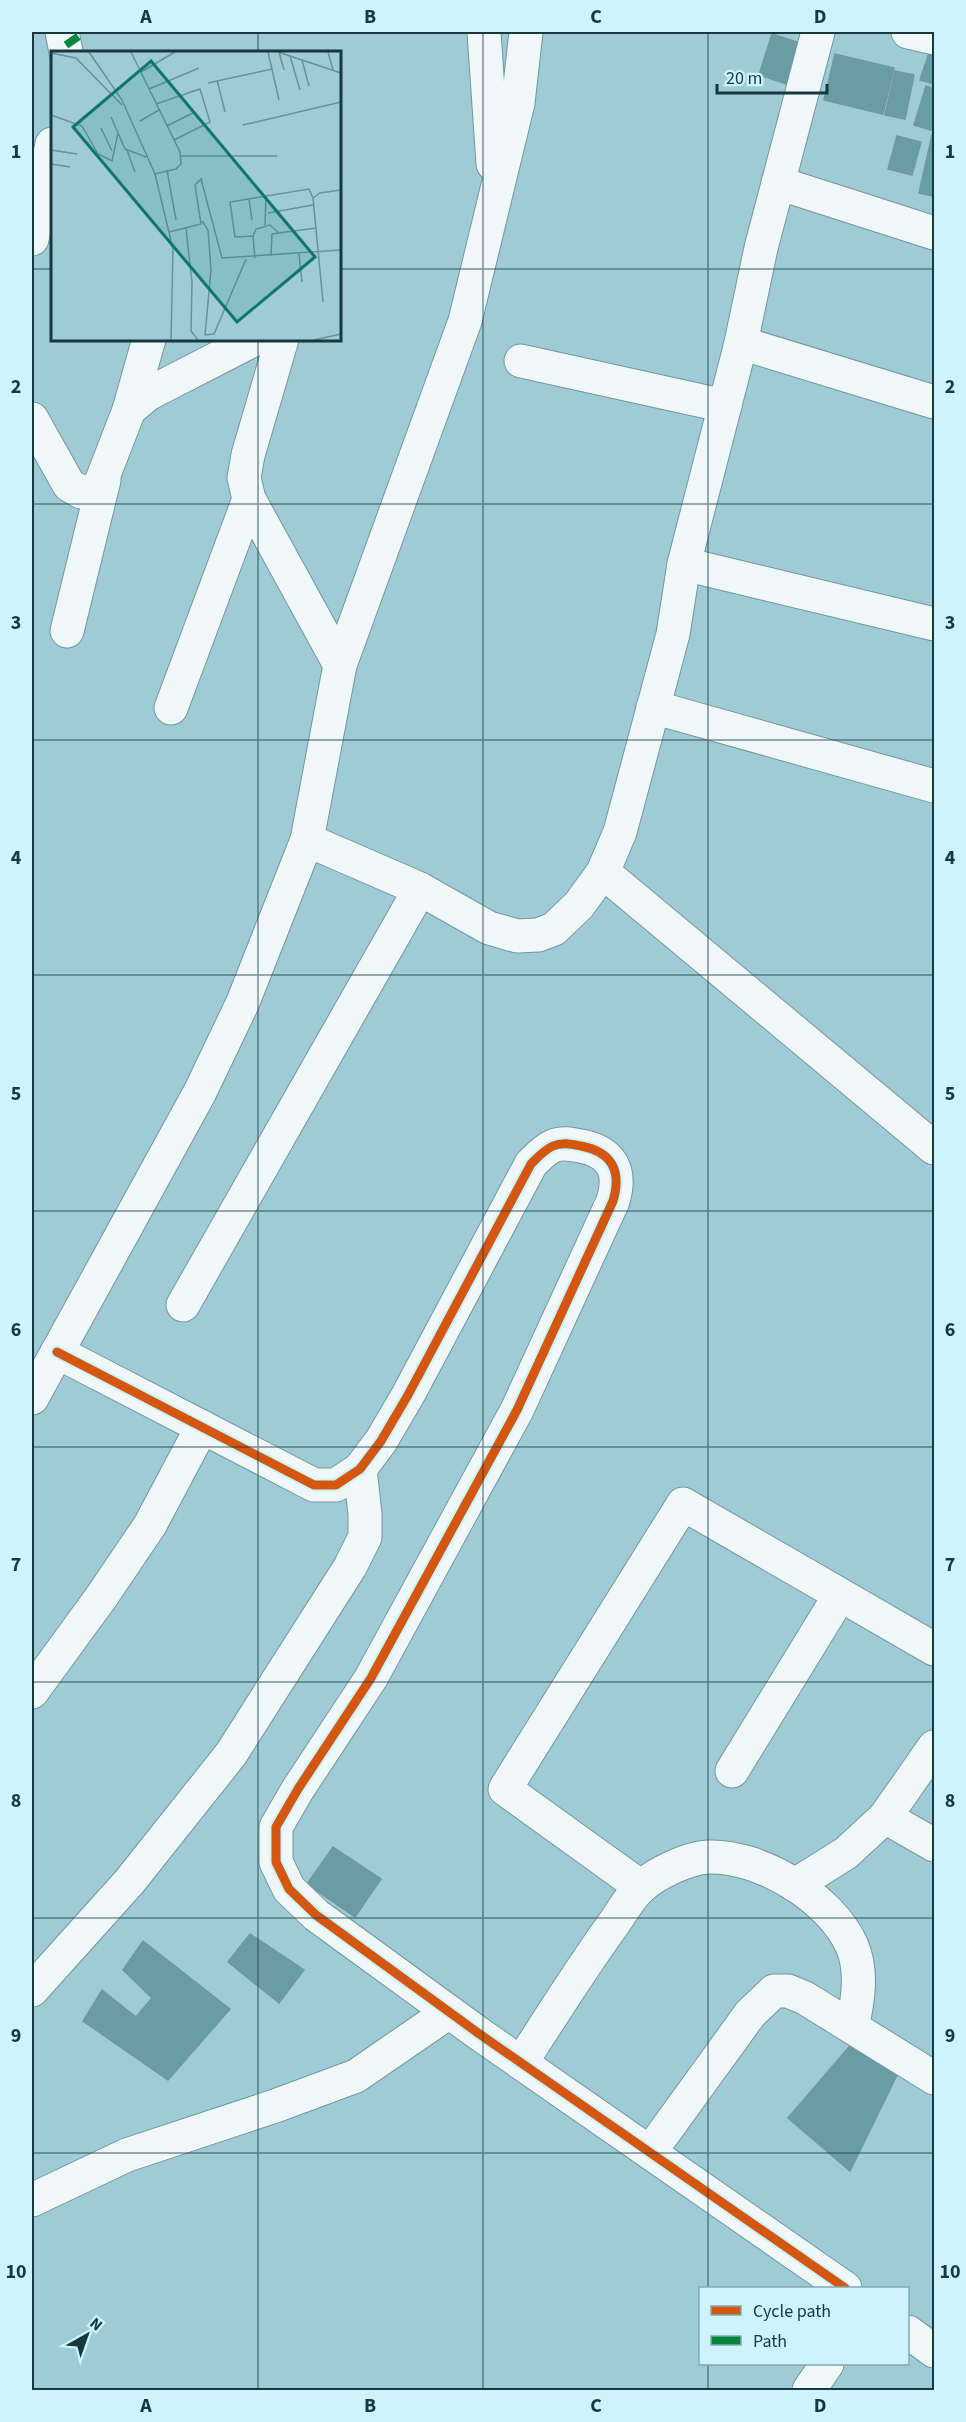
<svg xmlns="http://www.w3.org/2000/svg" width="966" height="2422" font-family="'Source Sans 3',sans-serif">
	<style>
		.building { fill: #6a9ca4; stroke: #72979f; stroke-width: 1.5 }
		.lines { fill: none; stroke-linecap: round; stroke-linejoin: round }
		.street-casing { stroke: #73979f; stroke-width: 35 }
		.street { stroke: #f0f7f9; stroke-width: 33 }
		.quiet { stroke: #00873e; stroke-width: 8; stroke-dasharray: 15 8; stroke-linecap: butt }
		.cycleway-casing { stroke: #cdf4fc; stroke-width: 13 }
		.cycleway { stroke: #d35611; stroke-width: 9 }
		.grid { fill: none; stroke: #163940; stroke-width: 1.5; stroke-opacity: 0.55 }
		.inset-road { fill: none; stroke: #689199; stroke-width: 1.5 }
		.view { fill: #0f766e; fill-opacity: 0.15; stroke: #0f766e; stroke-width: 3 }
		.inset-edge { fill: none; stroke: #163940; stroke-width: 3 }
		.neatline { fill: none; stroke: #163940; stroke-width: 2 }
		.grid-label { font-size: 20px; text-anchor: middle; font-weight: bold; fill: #163940 }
	</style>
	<rect width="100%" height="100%" fill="#9ecbd5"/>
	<g class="building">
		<path d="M772,34L806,45L793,86L759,75Z"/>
		<path d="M932,44L934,45V84L920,80Z"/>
		<path d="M835,54L894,68L883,114L824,100Z"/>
		<path d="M895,71L914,75L905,119L885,115Z"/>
		<path d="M926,86L934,89V131L914,125Z"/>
		<path d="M932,135H934L933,196L919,193Z"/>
		<path d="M897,136L921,142L912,175L888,169Z"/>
		<path d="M333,1847L381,1879L355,1917L307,1884Z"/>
		<path d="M250,1934L304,1970L279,2003L228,1962Z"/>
		<path d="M143,1941L230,2009L168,2080L83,2021L102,1990L136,2017L152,1998L123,1970Z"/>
		<path d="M849,2047L899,2071L850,2171L788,2118Z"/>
	</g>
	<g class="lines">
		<g class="street-casing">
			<g id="street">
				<path d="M62,32L66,52"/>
				<path d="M484,32L493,164"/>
				<path d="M526,32L518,103L465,321L340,665L307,840L420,889L489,928L517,936L538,935L554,929L579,905L603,872L620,832L673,634L684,564L741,343L761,248L818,32"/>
				<path d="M908,32L934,38"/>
				<path d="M778,183L934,233"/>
				<path d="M32,239L52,144"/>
				<path d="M282,339L248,455L244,478L249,499L340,665"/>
				<path d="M741,343L934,402"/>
				<path d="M521,361L725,406"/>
				<path d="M129,410L149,339"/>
				<path d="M32,419L69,485L81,492L98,490L129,410L148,394L255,339"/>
				<path d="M684,564L934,624"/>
				<path d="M67,631L104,480"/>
				<path d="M653,707L934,786"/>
				<path d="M171,708L249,499"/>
				<path d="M603,872L934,1148"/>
				<path d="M183,1305L420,889"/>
				<path d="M57,1352L314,1485H336L360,1469L381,1441L408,1395L531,1164C538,1157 544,1150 553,1146C562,1142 571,1144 581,1146C612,1152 622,1171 613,1201L517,1410L371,1678L298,1789L276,1827V1862L289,1889L316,1915L478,2033L845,2288"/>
				<path d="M32,1398L200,1092L243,1002L307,840"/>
				<path d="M32,1692L102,1596L150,1525L202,1427"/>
				<path d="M732,1771L840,1595"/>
				<path d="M885,1817L934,1845"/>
				<path d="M795,1885L846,1853L885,1817L934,1747"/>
				<path d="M641,1887L505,1789L683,1504L934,1649"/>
				<path d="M32,1990L130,1881L231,1754L350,1567L365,1537V1514L360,1469"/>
				<path d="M521,2063C551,2017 580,1970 612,1926C621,1914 630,1896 642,1886C657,1873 688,1858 708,1857C760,1855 831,1898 852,1946C863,1971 858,2002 852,2027"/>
				<path d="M650,2152L750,2014L774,1991H788L805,1998L934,2078"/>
				<path d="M32,2200L127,2155L275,2106L356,2076L449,2012"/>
				<path d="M908,2332L934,2351"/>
				<path d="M809,2390L827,2364"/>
			</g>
		</g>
		<use href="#street" class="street"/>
		<path class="quiet" d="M66,45L85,32"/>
		<g class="cycleway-casing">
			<path id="cycleway" d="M57,1352L314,1485H336L360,1469L381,1441L408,1395L531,1164C538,1157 544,1150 553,1146C562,1142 571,1144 581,1146C612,1152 622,1171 613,1201L517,1410L371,1678L298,1789L276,1827V1862L289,1889L316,1915L478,2033L845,2288"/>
		</g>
		<use href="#cycleway" class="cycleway"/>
	</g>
	<path class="grid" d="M258,32V52M483,32V2390M708,32V2288M32,269H52M339,269H934M258,339V2390M32,504H934M32,740H934M32,975H934M32,1211H934M32,1447H934M32,1682H934M32,1918H934M32,2153H934M708,2364V2390"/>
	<g transform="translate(51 51)">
		<rect width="290" height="290" fill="#9ecbd5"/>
		<path class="inset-road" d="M38,1L71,49L104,123L125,118L130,113L129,101L80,1M217,1L228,49M227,1L290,22M228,1L233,19M277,1L282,19M0,2L25,7L71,54M239,5L249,39M251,9L258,35M90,21L124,1M166,29L174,61M157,32L221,18M98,38L148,17M105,53L149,38L159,71L123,89M0,64L31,75L47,103L61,110L67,82M60,66L74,98L95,106M89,70L108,59M192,74L290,51M116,75L142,62M50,77L61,100M0,99L26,103M76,99L84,121M130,105H226M0,113L19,116M116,119L125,169M104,123L122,198L120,289M198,148L201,169M217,162L262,154M151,170L157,179L160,219L154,284L163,283L195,208M214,174L215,145M135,177L141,231L140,280L147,289M118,181L150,173L144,134L150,128L171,207L290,199M202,185L184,186L179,151L258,138L262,147M248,203L251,231M220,205L221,183L265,177M204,207L202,185L205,178L219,174L228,182M272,251L262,147L269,142L290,139M263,289L290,283"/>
		<path class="view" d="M100,10L264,206L186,271L22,76Z"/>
		<rect width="290" height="290" class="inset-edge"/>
	</g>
	<rect width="966" height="2422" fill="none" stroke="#cdf4fc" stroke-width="66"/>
	<rect x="699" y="2287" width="210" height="78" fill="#cdf4fc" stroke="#84a9b1" stroke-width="1.5"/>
	<rect x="711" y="2306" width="30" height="9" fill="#d35611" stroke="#84a9b1" stroke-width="1.5"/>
	<text x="753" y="2317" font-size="18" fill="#163940">Cycle path</text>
	<rect x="711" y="2336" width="30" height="9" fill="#00873e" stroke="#84a9b1" stroke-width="1.5"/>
	<text x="753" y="2347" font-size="18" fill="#163940">Path</text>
	<g transform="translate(87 2335) rotate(40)" stroke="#cdf4fc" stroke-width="4.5" paint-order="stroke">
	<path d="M0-4.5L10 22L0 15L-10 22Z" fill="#163940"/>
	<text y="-9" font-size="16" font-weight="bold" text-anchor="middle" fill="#163940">N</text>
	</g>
	<path d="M717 84v9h110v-9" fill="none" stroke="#163940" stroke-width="3"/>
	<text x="726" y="84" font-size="18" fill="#163940" stroke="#cdf4fc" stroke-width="4.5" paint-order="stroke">20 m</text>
	<rect x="33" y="33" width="900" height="2356" class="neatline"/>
	<g class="grid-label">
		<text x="146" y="23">A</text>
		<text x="370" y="23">B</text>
		<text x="596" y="23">C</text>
		<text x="820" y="23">D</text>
		<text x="16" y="158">1</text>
		<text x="950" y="158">1</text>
		<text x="16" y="393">2</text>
		<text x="950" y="393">2</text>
		<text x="16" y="629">3</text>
		<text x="950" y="629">3</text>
		<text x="16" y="864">4</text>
		<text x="950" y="864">4</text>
		<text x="16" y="1100">5</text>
		<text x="950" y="1100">5</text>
		<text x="16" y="1336">6</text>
		<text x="950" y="1336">6</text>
		<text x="16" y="1571">7</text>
		<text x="950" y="1571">7</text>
		<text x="16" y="1807">8</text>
		<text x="950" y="1807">8</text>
		<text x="16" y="2042">9</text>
		<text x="950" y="2042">9</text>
		<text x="16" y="2278">10</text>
		<text x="950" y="2278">10</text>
		<text x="146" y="2412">A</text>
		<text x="370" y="2412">B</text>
		<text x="596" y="2412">C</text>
		<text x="820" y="2412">D</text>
	</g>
</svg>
